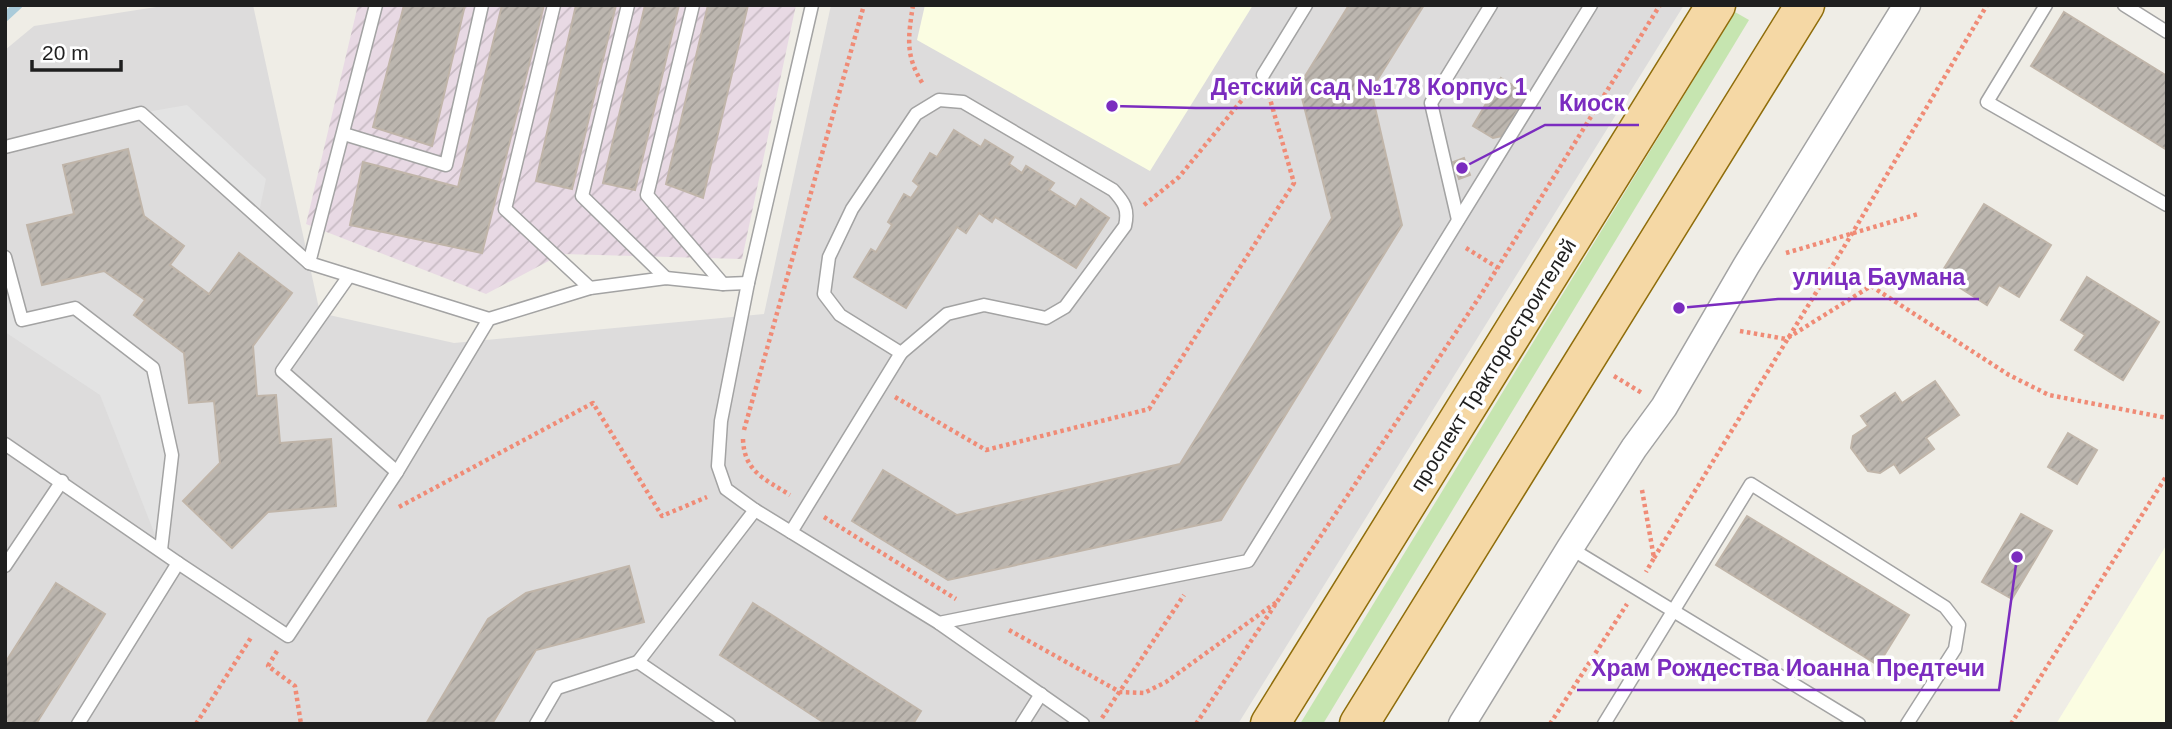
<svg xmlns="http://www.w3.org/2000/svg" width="2172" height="729" font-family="Arial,sans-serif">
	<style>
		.residential { fill: #dddcdc }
		.industrial { fill: url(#industrial-furrows) }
		.education { fill: #fbfde2 }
		.grass { fill: #c6e5b0 }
		.parking { fill: #e3e3e3 }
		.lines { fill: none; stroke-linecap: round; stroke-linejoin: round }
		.stream { stroke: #aacbda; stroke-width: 9 }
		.building { fill: url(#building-hatch); stroke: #c0b5a9; stroke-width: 2 }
		.service-casing { stroke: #a3a3a3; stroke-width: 15 }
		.minor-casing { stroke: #a3a3a3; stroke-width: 29 }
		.primary-casing { stroke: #8f6d0b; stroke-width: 41 }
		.path { stroke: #f08b76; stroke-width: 4.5; stroke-dasharray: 3.5 3.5; stroke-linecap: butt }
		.service { stroke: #fff; stroke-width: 12 }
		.minor { stroke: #fff; stroke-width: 26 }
		.primary { stroke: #f5d8a5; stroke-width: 38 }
		.labels { text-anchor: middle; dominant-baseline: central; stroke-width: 7; stroke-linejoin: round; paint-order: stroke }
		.street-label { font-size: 21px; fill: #1f1f1f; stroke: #fff }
		.leader { fill: none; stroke: #7b2cbf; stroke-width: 2.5 }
		.callout-dot { fill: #7b2cbf; stroke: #fff; stroke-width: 2.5 }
		.callout-label { font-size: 23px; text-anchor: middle; font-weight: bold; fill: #7b2cbf; stroke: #fff; stroke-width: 7; stroke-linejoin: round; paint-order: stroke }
	</style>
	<defs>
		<pattern id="industrial-furrows" width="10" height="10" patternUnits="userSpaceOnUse" patternTransform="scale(1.75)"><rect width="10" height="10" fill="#e8d9e4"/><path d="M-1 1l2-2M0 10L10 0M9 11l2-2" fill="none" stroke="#c7bac3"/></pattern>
		<pattern id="building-hatch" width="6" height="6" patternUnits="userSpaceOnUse" patternTransform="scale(1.75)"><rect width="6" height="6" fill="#bcb6af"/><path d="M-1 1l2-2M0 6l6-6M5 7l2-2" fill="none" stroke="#a19c96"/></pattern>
	</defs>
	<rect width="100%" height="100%" fill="#efede6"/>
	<path class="residential" d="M169,5H253L320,313L454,343L764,314L831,5H1684L1238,724H5V50L34,26Z"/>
	<path class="industrial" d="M358,5H796L742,259L562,254L486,294L306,224Z"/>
	<g class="education">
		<path d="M925,5H1253L1150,171L917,40Z"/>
		<path d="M2167,544V724H2056Z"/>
	</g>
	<path class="grass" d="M1735,12L1749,20L1323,724H1300Z"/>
	<g class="parking">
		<path d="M187,105L266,179L258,217L141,113Z"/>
		<path d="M5,257L22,320L75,308L153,368L172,455L161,550L100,395L5,332Z"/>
	</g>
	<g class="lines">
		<path class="stream" d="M5,17L18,5"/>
	</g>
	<g class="building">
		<path d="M404,5H465L432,146L373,127Z"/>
		<path d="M502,5H544L482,253L350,225L363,162L458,187Z"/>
		<path d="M576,5H616L572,189L536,181Z"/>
		<path d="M645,5H679L635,190L603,183Z"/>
		<path d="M708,5H748L703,198L666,184Z"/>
		<path d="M1349,5H1424L1371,90L1402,225L1221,520L948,580L852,521L883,470L957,515L1180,464L1332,218L1299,86Z"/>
		<path d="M2064,12L2167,76V150L2031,66Z"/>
		<path d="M1501,78L1527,94L1502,136L1493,138L1473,126Z"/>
		<path d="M954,130L981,147L985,140L1013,157L1009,164L1022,173L1026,166L1054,183L1049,190L1076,207L1081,199L1109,218L1076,268L995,217L992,222L979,213L966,233L957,227L906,308L854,277L871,249L876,252L892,225L888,222L904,194L911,198L919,186L913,181L930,153L937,157Z"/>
		<path d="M128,149L144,216L184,246L170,265L209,294L239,253L292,293L253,346L257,396L276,395L280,443L331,439L336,506L268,512L232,548L183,501L220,463L214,401L189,403L184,353L134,315L145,300L104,271L42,285L27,225L74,214L63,165Z"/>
		<path d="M1464,158L1470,175L1459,179L1453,162Z"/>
		<path d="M1984,204L2051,245L2019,297L1999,285L1987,305L1940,275Z"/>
		<path d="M2087,277L2159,322L2123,380L2075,350L2085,335L2061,320Z"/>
		<path d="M1935,381L1959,415L1926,438L1934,449L1900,473L1894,464L1880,473L1868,471L1851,448L1853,436L1868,426L1861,416L1895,393L1902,403Z"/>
		<path d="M2068,433L2097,450L2077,484L2048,467Z"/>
		<path d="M2021,514L2052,531L2012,599L1982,582Z"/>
		<path d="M1747,516L1909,615L1878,665L1716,565Z"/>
		<path d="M629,566L644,622L536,650L492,724H426L488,619L526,593Z"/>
		<path d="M56,583L105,614L36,724H5V663Z"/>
		<path d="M753,603L921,711L913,724H826L720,655Z"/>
	</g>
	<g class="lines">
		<g class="service-casing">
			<g id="service">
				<path d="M554,5L505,209L590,288"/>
				<path d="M628,5L582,196L666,278"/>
				<path d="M693,5L647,195L723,284"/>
				<path d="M812,5L748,283L721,421L718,466L726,489L755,510L939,623L1083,724"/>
				<path d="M2046,5L1987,102L2167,205"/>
				<path d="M2124,5L2167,32"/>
				<path d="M1263,75L1306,5"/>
				<path d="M939,100L963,102L1113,190C1124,202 1129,209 1125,226L1065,307L1046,318L984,305L947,314L901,353L840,315L824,294L829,257L852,209L916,114Z"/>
				<path d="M344,134L446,165L482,5"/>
				<path d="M5,147L141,113L309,263L489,319"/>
				<path d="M1458,220L1431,103L1491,5"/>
				<path d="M5,257L22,320L75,308L153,368L172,455L161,550"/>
				<path d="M309,263L376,5"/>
				<path d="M349,276L282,371L397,472"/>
				<path d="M5,444L178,563"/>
				<path d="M791,532L901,353"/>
				<path d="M1570,548L1859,724"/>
				<path d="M5,566L62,481"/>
				<path d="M939,623L1248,561L1591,5"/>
				<path d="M638,662L755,510"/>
				<path d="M78,724L178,563L288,636L397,472L489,319L590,288L666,278L723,284L748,283"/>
				<path d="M536,724L557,688L638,662L729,724"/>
				<path d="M1022,724L1041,694"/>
				<path d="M1604,724L1751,484L1945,607L1959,625L1955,649L1907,724"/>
			</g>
		</g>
		<g class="minor-casing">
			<path id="minor" d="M1462,724L1570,548L1634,448L1664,407L1746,266L1907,5"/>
		</g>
		<g class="primary-casing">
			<g id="primary">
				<path d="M1270,724L1716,5"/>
				<path d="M1359,724L1805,5"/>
			</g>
		</g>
		<g class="path">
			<path d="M913,5C908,38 905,56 923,84"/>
			<path d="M1144,205L1179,177L1251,89"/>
			<path d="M1466,248L1498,268"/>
			<path d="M1786,253L1918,214"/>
			<path d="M1740,331L1786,339L1871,286L2009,375L2049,395L2167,418"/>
			<path d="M1614,376L1642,393"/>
			<path d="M895,397L986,450L1149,409L1294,183L1268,92"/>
			<path d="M744,430L864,5"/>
			<path d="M743,439C744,472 765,479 790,495"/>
			<path d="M1642,490L1654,558L1646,572"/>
			<path d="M399,507L593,403L662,516L707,497"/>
			<path d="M824,517L956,599"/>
			<path d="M1654,558L1853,232L1987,5"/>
			<path d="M1009,630L1120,692L1144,693L1166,682L1278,601"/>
			<path d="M277,651L268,666L295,686L301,724"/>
			<path d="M1102,718L1184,595"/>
			<path d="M196,724L252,636"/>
			<path d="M1196,724L1482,293L1660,5"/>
			<path d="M1550,724L1627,604"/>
			<path d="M2011,724L2167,475"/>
		</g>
		<use href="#service" class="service"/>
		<use href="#minor" class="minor"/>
		<use href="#primary" class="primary"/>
	</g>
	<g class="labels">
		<g class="street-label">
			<text transform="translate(1493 365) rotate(-58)">проспект Тракторостроителей</text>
		</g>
	</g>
	<path class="leader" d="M1112 106L1196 108H1541M1462 168L1545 125H1639M1679 308L1778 299H1979M2017 557L1999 690H1577"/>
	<g class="callout-dot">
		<circle cx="1112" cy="106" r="7"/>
		<circle cx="1462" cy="168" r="7"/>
		<circle cx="1679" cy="308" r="7"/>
		<circle cx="2017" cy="557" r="7"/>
	</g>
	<g class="callout-label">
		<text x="1369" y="95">Детский сад №178 Корпус 1</text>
		<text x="1592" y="111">Киоск</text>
		<text x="1879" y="285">улица Баумана</text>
		<text x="1788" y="676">Храм Рождества Иоанна Предтечи</text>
	</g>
	<rect width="2172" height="729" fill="none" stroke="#1f1f1f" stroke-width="14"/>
	<path d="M32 60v10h89v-10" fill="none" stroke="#1f1f1f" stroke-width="3.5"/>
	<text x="42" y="60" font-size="21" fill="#1f1f1f" stroke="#ffffff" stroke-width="5" paint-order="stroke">20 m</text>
</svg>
